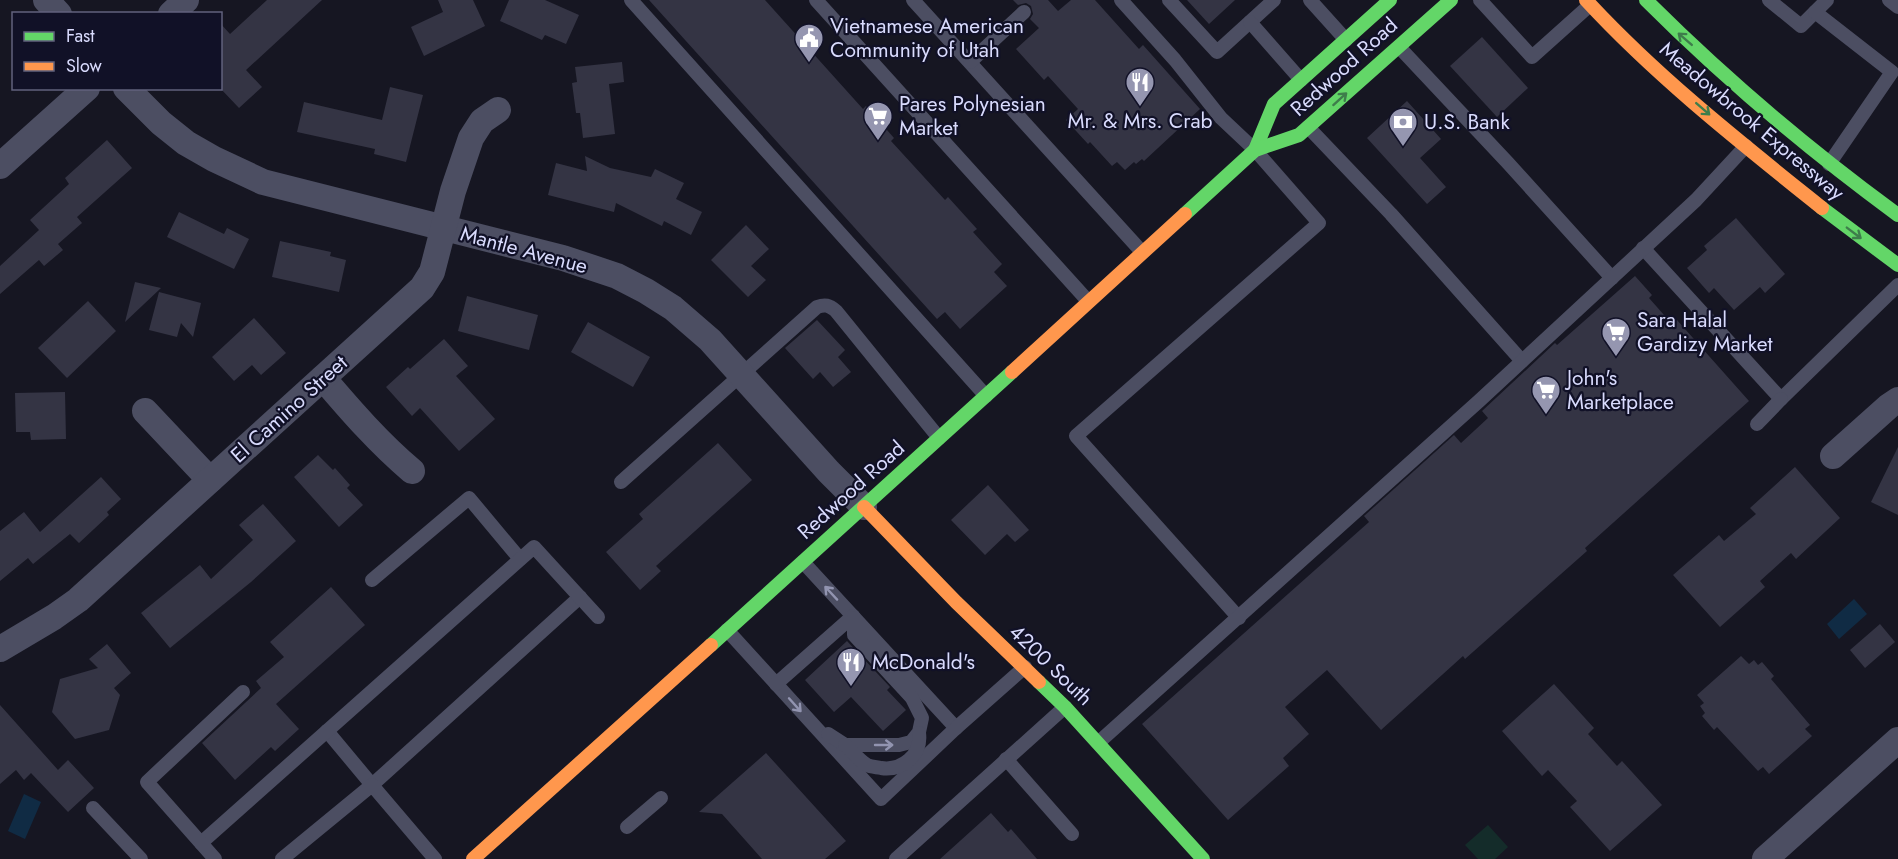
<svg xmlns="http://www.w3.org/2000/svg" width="1898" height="859" font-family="Jost,sans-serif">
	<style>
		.green { fill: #142c2a }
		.water { fill: #102b44 }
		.building { fill: #343444 }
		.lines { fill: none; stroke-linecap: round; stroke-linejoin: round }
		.lane { stroke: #4c4e62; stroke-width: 14 }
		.street { stroke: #4c4e62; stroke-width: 26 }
		.fast { stroke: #63d668; stroke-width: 14 }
		.slow { stroke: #ff974d; stroke-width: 14 }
		.oneway { stroke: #3e7d4b }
		.oneway2 { stroke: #9294b0 }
		.labels { text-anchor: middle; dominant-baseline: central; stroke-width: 4.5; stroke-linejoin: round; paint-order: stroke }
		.poi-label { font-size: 21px; fill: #d9dbfd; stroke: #111127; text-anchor: start }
		.street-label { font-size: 21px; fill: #d9dbfd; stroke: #111127 }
	</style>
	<rect width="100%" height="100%" fill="#161622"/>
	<path class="green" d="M1488,825L1508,847L1495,859H1478L1465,845Z"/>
	<g class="water">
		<path d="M1854,599L1867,614L1839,639L1827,624Z"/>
		<path d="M24,794L41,802L25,839L8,831Z"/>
	</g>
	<g class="building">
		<path d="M267,0H322L246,70L262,87L239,108L220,88V23L230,34Z"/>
		<path d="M438,0H473L485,26L424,56L411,27L443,12Z"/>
		<path d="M509,0H545L579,15L566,44L545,35L542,40L500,21Z"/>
		<path d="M649,0H765L863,109L866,106L894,138L891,141L945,200L948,197L977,229L973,232L1002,264L994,272L1007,286L960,329L945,312L937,319Z"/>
		<path d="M1013,0H1048L1058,11L1071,0H1095L1139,49L1143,45L1200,109L1144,161L1142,159L1136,164L1134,162L1125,170L1117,162L1112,166L1090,142L1088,144L1066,120L1078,109L1048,76L1044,80L1016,49L1039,28L1030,19L1033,14L1031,6L1026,3L1018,5Z"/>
		<path d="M1187,0H1235L1209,24Z"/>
		<path d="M1482,37L1528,88L1497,117L1450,66Z"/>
		<path d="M622,62L624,82L609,84L615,134L583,138L580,113H576L572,83L577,82L575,67Z"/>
		<path d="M390,87L423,95L406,162L374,154L375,149L297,132L304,102L382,120Z"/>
		<path d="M1407,101L1441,139L1420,158L1446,187L1427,204L1367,138Z"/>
		<path d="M107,140L132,168L77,217L82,223L58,244L63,250L44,266L39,260L0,294V266L39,230L30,220L69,184L65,178Z"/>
		<path d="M585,156L610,168L651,177L655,169L684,183L676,199L702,212L691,235L664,221L662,226L616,203L614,212L548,195L556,163L587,171Z"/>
		<path d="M179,212L224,234L227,228L249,239L234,269L167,237Z"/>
		<path d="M1736,218L1785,274L1765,293L1760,287L1734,310L1714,288L1709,293L1687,268L1707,250L1704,246Z"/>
		<path d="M746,225L769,249L751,266L766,280L748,297L711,260Z"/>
		<path d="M280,241L331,252L330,256L346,260L339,292L272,277Z"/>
		<path d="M1635,276L1652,295L1649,298L1672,324L1677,320L1749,401L1585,548L1587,551L1465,659L1463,656L1381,730L1327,670L1285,707L1309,734L1283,758L1289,766L1228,820L1142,724L1369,522L1364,516L1454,435L1461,443L1488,418L1482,411L1555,343L1557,345Z"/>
		<path d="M135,282L161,288L125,322Z"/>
		<path d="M159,292L201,303L193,337L181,323L177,337L149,330Z"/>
		<path d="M467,296L538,315L529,350L458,331Z"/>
		<path d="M88,301L116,331L67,378L38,348Z"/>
		<path d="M254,318L286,353L261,375L252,365L234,381L212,357Z"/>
		<path d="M817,320L845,350L838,357L851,372L833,387L820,372L813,379L785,348Z"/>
		<path d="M588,322L650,357L633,387L571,352Z"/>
		<path d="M444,339L468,366L456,376L495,419L459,451L420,408L412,416L386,387L408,367L410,369Z"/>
		<path d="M65,392L66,439L31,440L30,432H16L15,393Z"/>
		<path d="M718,443L752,480L656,566L661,571L640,590L606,552L643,519L639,514Z"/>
		<path d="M1898,447V515L1871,502Z"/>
		<path d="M318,455L333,470L335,468L350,485L347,488L363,505L339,527L294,477Z"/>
		<path d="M1795,467L1840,518L1796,559L1791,553L1760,581L1765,587L1720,627L1673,575L1719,535L1724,541L1756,514L1750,508Z"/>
		<path d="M101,477L121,499L107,512L109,515L79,543L70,534L33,564L28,558L0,581V531L24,512L40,532Z"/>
		<path d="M988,485L1029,530L1015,542L1007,534L985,555L951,520Z"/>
		<path d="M263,504L296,541L251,582L170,648L141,613L200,565L211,579L253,540L239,525Z"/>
		<path d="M331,587L365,625L276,704L299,729L275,751L271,747L235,780L202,743L261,688L256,681L284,657L270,642Z"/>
		<path d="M1880,624L1895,642L1865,668L1850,650Z"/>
		<path d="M847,641L890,687L887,690L906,710L883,731L851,697L834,712L805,680Z"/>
		<path d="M107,644L131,673L114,688L120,695L109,730L75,739L52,712L60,679L98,668L89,659Z"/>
		<path d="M1741,656L1749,664L1754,660L1758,665L1762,662L1774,676L1771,679L1810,725L1805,729L1812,736L1769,774L1763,767L1758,771L1717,727L1714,730L1702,716L1705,713L1700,706L1704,703L1697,695Z"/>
		<path d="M1554,684L1594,728L1588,734L1617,766L1622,761L1662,805L1610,851L1570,807L1577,801L1548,770L1542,776L1502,731Z"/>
		<path d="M0,705L58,770L68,760L94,788L68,812L31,773L24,780L16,770L0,784Z"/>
		<path d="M766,753L846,841L825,859H762L722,814L699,812Z"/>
		<path d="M991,813L1008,832L1011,829L1037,859H940Z"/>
	</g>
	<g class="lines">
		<g class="lane">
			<path d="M631,0L986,396"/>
			<path d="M816,0L1088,301"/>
			<path d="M913,0L1142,252"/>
			<path d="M1121,0L1175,60L1221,118L1255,150L1319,223L1076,436L1239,618"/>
			<path d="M1169,0L1217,52L1274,0"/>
			<path d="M1310,0L1346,40"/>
			<path d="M1480,0L1532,57L1590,5"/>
			<path d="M1769,0L1801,26L1815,12"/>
			<path d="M1827,0L1815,12L1892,72L1829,164"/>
			<path d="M1889,0L1898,7"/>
			<path d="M1250,22L1301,80"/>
			<path d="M1399,47L1508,163L1612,278"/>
			<path d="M970,62L1024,12"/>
			<path d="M1308,127L1391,214L1522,361"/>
			<path d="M1643,248L1781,399L1898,285"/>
			<path d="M1757,424L1781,399"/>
			<path d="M621,482L817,307C825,304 829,305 836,311L939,438"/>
			<path d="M803,562L956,728"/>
			<path d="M372,580L469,498L520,559"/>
			<path d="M727,630L881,799L956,728L1025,667"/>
			<path d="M776,684L853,616"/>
			<path d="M327,731L372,785L580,597"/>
			<path d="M828,734L845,745H899L911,742L919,732L922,718L912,698L854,635V618"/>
			<path d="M1099,742L1479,401L1696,200L1746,146"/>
			<path d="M845,745C852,751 859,760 867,765C871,767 876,767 881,768C902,771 922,755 919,733"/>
			<path d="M1006,759L1072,834"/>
			<path d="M93,808L141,859"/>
			<path d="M627,827L661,798"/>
			<path d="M201,843L534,547L598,617"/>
			<path d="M215,859L147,782L243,692"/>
			<path d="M282,859L372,785L435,859"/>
			<path d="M896,859L1065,707"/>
		</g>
		<g class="street">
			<path d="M46,0L59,14"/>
			<path d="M171,14L186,0"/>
			<path d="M126,88L161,123L186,143L214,159L263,182L563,258L617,276L646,291L673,308L710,340L829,472L864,507"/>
			<path d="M0,166L87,88"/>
			<path d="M323,378C351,411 379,443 412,471"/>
			<path d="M145,411L210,480"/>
			<path d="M1833,456L1889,406L1898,400"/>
			<path d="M0,649L54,617L78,600L422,288L432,272L453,191L471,138L482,121L498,110"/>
			<path d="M1765,859L1898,740"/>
		</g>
		<g class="fast">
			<path d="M1646,0C1725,79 1808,149 1898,215"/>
			<path d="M1255,150L1274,104L1390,0"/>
			<path d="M1822,208L1898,265"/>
			<path d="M1185,214L1255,150L1299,135L1451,0"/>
			<path d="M711,645L1012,372"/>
			<path d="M1039,682L1065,707L1203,859"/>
		</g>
		<g class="slow">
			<path d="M1586,0C1657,77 1741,143 1822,208"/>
			<path d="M1012,372L1185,214"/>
			<path d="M864,507L956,602L1039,682"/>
			<path d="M473,859L711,645"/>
		</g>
	</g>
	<defs><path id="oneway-shaft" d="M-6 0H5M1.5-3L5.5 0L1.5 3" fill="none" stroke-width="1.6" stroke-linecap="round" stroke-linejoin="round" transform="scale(1.5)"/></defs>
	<g class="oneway">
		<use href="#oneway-shaft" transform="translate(1685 39) rotate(-139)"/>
		<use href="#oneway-shaft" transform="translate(1340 99) rotate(-42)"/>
		<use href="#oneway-shaft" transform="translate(1703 109) rotate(41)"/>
		<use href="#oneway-shaft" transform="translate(1854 233) rotate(37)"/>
	</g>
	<g class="oneway2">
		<use href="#oneway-shaft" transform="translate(831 593) rotate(-133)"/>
		<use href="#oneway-shaft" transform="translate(795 705) rotate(48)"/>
		<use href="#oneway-shaft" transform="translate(884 745)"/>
	</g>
	<defs>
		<g id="civic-pin" transform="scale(1.5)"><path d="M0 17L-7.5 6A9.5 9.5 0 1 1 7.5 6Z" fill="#9596b0" stroke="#111127"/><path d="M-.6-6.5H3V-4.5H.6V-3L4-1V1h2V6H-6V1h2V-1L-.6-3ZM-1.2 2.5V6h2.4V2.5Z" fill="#fff"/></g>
		<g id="restaurant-pin" transform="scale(1.5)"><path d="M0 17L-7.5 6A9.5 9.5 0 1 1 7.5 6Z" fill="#9596b0" stroke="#111127"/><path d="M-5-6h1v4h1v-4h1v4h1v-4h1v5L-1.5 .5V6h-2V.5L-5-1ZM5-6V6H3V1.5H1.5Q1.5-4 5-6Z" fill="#fff"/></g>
		<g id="supermarket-pin" transform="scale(1.5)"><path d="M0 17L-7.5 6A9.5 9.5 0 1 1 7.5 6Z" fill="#9596b0" stroke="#111127"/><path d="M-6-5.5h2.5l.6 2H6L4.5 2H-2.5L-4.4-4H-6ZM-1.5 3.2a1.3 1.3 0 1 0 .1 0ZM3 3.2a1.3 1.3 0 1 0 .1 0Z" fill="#fff"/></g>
		<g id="bank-pin" transform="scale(1.5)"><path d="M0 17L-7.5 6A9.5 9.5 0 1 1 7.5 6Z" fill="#9596b0" stroke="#111127"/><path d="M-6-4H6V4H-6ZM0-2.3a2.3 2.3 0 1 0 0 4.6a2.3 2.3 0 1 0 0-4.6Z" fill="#fff"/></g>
	</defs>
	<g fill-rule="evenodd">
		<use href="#civic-pin" x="809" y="38"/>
		<use href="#restaurant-pin" x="1140" y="82"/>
		<use href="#supermarket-pin" x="878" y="116"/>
		<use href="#bank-pin" x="1403" y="122"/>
		<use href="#supermarket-pin" x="1616" y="332"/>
		<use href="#supermarket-pin" x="1546" y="390"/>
		<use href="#restaurant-pin" x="851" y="662"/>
	</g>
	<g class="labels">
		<g class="poi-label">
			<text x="830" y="26">Vietnamese American<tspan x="830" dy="24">Community of Utah</tspan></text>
			<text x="899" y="104">Pares Polynesian<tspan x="899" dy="24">Market</tspan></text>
			<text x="1140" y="121" text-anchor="middle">Mr. &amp; Mrs. Crab</text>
			<text x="1424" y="122">U.S. Bank</text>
			<text x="1637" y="320">Sara Halal<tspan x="1637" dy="24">Gardizy Market</tspan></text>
			<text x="1567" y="378">John's<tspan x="1567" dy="24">Marketplace</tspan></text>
			<text x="872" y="662">McDonald's</text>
		</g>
		<g class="street-label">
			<text transform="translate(1344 67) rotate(-42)">Redwood Road</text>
			<text transform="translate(1752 121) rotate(40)">Meadowbrook Expressway</text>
			<text transform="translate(524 250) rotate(15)">Mantle Avenue</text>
			<text transform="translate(289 409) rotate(-42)">El Camino Street</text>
			<text transform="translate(851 490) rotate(-42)">Redwood Road</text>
			<text transform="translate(1051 665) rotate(44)">4200 South</text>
		</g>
	</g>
	<rect x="12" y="12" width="210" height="78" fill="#111127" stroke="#61627d" stroke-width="1.5"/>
	<rect x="24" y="32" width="30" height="9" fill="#63d668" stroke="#61627d" stroke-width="1.5"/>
	<text x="66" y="42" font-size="18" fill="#d9dbfd">Fast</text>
	<rect x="24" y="62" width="30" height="9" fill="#ff974d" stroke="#61627d" stroke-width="1.5"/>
	<text x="66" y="72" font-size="18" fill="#d9dbfd">Slow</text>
</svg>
